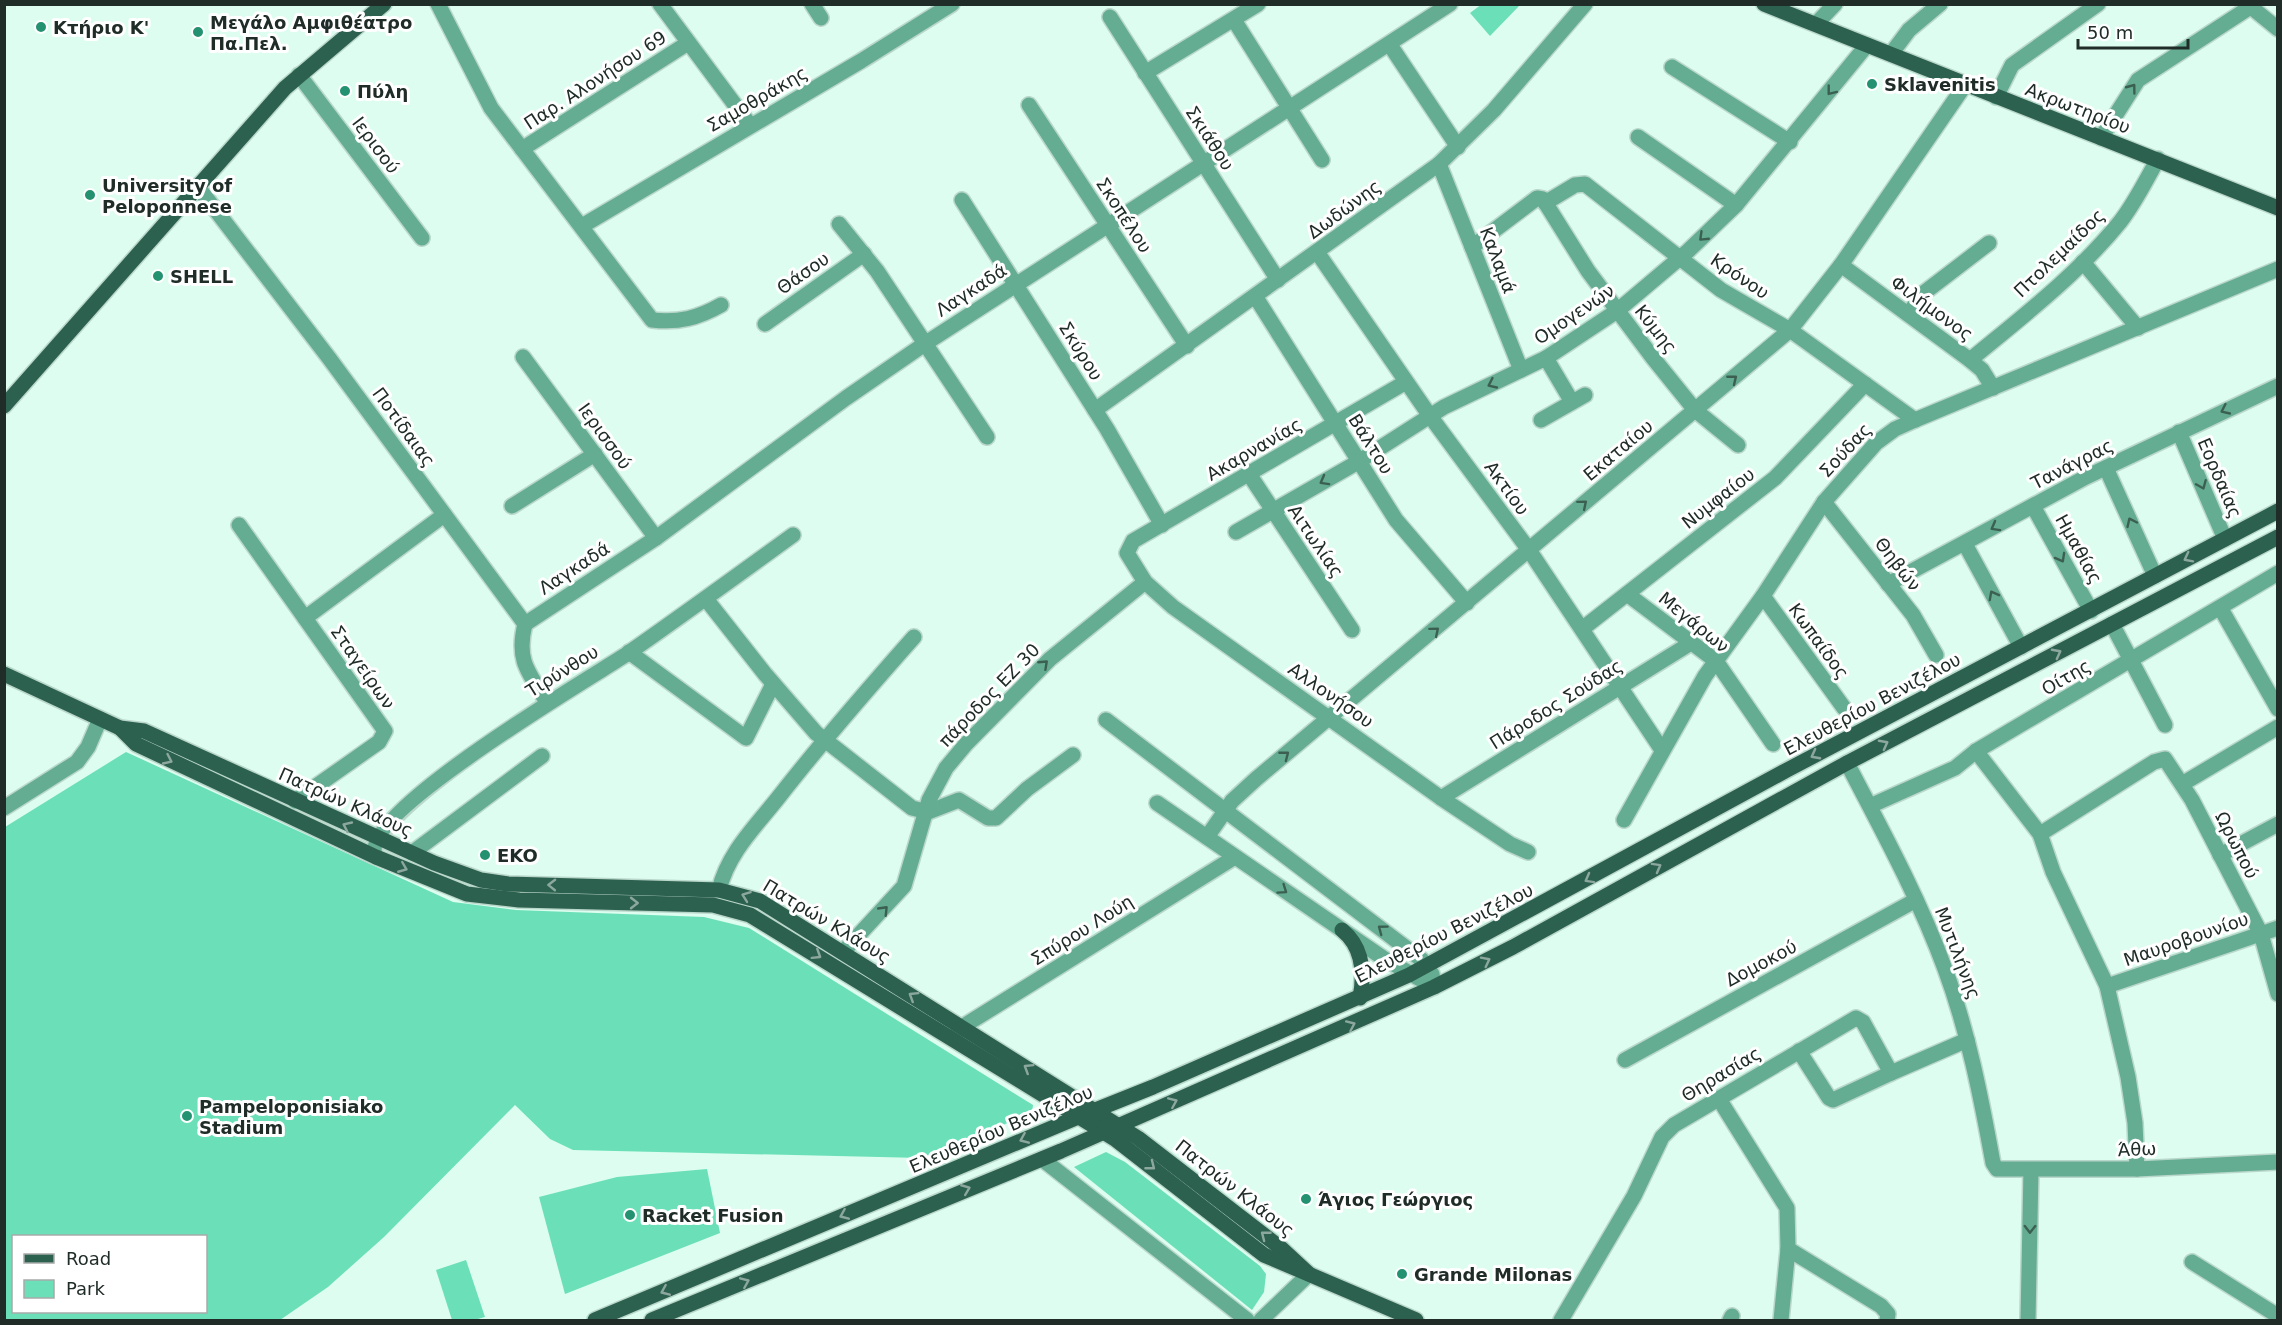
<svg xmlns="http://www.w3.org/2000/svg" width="2282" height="1325" font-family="'DejaVu Sans',sans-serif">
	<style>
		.green { fill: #6be0b8; fill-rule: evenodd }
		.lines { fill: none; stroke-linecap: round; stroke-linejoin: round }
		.minor-casing { stroke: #bad7cb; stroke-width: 18 }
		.major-casing { stroke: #bad7cb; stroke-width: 18 }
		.minor { stroke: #64ad92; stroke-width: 15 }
		.major { stroke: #2d614f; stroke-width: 15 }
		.oneway { stroke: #3b6052 }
		.oneway2 { stroke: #8ca89e }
		.poi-dot { fill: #249171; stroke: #fff; stroke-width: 2 }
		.labels { text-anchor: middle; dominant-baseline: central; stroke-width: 6; stroke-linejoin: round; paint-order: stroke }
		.poi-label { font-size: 18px; font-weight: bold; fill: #202c27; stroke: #fff; text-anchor: start }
		.street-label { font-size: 18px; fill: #202c27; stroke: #fff }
	</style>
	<rect width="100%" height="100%" fill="#dcfdef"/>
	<g class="green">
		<path d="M1482,4H1520V5L1490,36L1470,13Z"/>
		<path d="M126,752L453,902L516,910L704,917L749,928L1033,1105L1032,1113L922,1158L573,1150L550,1139L515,1105L384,1237L328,1287L280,1320H5V827ZM206,1236V1312H14V1236Z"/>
		<path d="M1106,1152L1125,1162L1260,1266L1266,1274L1264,1292L1252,1310L1074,1167Z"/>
		<path d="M707,1169L720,1233L565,1294L539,1197L617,1177Z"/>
		<path d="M466,1260L485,1317L474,1320H452L436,1270Z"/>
	</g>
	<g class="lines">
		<g class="minor-casing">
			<g id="minor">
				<path d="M438,4L491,108L652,320C679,323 698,318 721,305"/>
				<path d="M660,4L750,125"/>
				<path d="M812,4L821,18"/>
				<path d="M2251,7L2278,29"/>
				<path d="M1110,17L1278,280"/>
				<path d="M1234,20L1322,160"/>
				<path d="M1816,24L1835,4"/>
				<path d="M1390,45L1458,147"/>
				<path d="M1891,54L1909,30L1940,4"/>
				<path d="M1672,67L1790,142"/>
				<path d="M1145,73L1258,4"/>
				<path d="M299,75L422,238"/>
				<path d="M1996,97L2012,65L2098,4"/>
				<path d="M1029,105L1187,346"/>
				<path d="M1638,137L1736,205"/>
				<path d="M2101,138L2138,80L2255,4"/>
				<path d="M522,149L688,43"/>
				<path d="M1439,164L1521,370"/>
				<path d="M198,187L329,358L525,624C516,660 528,672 547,702"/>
				<path d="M962,200L1107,429L1162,525"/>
				<path d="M1545,203L1575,185L1585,184L1721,290L1790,330L1915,420"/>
				<path d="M839,224L877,271L987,437"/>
				<path d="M582,226L861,61L952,4"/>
				<path d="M1472,247L1537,198L1543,199L1588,271L1653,358L1695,410L1738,445"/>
				<path d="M1317,252L1430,416L1529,550L1662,750"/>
				<path d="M2083,262L2138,328"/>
				<path d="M1841,265L1970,360L1982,370L1993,388"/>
				<path d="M1255,296L1396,520L1467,603"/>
				<path d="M1908,314L1925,292L1989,243"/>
				<path d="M765,324L864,254"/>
				<path d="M523,357L656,538"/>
				<path d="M1546,358L1572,402"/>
				<path d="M1970,360C2022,317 2077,275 2120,222C2135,203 2146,180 2158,159"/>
				<path d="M1406,382L1133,541L1127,553L1145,582L1173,607L1441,798L1510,844L1528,852"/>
				<path d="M1095,410L1439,164L1494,110L1585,4"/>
				<path d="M1541,420L1585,395"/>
				<path d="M2179,432L2225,539"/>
				<path d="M2106,468L2155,576"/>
				<path d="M1249,474L1352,630"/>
				<path d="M1824,502L1913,615L1936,655"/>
				<path d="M512,506L595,454"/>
				<path d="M2033,506L2091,611"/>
				<path d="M239,525L385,731L379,742L295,801"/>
				<path d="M1236,532L1358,462L1444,407L1546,358L1617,311L1688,251L1736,205L1867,45"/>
				<path d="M1965,544L2021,647"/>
				<path d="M1888,584L2086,477L2278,386"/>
				<path d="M1627,594L1716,661L1773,744"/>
				<path d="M1763,596L1844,708"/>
				<path d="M706,599L765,674L816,733L912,808L928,812L959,800L988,818H996L1027,789L1073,755"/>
				<path d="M2221,609L2278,709"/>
				<path d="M305,618L444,515"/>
				<path d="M525,624L656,538L846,398L926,343L1450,4"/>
				<path d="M2112,624L2165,725"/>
				<path d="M1582,629L1775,478L1865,384"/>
				<path d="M629,652L746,738L773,684"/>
				<path d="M1106,720L1422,960L1432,974L1434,987L1383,958L1157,803"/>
				<path d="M1976,751L2040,834L2053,872L2107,986L2128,1077L2135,1123L2137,1169"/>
				<path d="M1847,763C1882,830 1919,898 1945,969C1968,1031 1981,1097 1993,1163L1997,1169H2137L2278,1162"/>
				<path d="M2182,784L2278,727"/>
				<path d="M1441,798L1691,643"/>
				<path d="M1870,806L1955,768L1976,751L2278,573"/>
				<path d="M4,808L77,762L88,747L100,719"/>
				<path d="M1624,820L1705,676L1763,596L1824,502L1876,443L1895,429L1915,420L2278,269"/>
				<path d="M2040,834L2154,762L2165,759L2192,800L2261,934L2278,994"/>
				<path d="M1207,837L1232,801L1256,779L1790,330L1841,265L1965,85"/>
				<path d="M412,853L542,756"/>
				<path d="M2220,855L2278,824"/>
				<path d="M376,857C354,816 592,677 627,654C683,615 738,575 793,535"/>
				<path d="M719,890C728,853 755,827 778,798C821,743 867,690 914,637"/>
				<path d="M843,952L904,886L929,800L946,768L966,744L1050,659L1145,582"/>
				<path d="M2107,986L2278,928"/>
				<path d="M955,1036L962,1027L1235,857"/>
				<path d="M1799,1051L1829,1098L1833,1100L1891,1073"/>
				<path d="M1625,1060L1916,900"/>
				<path d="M1719,1099L1787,1208L1788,1249L1781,1320"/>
				<path d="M1042,1159L1247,1320"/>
				<path d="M1788,1249L1881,1306L1888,1314L1887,1320"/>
				<path d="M2192,1262L2278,1316"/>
				<path d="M1261,1320L1309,1274"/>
				<path d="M1561,1320L1634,1196L1662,1137L1674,1125L1856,1018L1863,1022L1891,1073L1967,1040"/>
				<path d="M1730,1320L1732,1316"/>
				<path d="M2028,1320L2031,1170"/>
			</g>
		</g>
		<g class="major-casing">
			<g id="major">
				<path d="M1764,4L2278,208"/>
				<path d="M4,406L285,88L384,4"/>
				<path d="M4,674L120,728L144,731L434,863L481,880L508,884L719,890L760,901L1138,1138L1282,1249L1309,1274"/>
				<path d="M120,728L136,744L376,857L467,894L519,900L713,905L750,915L1115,1139L1264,1255L1416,1320"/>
				<path d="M1342,930C1363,947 1365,972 1360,998"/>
				<path d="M595,1320L1078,1117L1153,1087L1409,975L1787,770L2278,511"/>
				<path d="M652,1320L1061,1151L1434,987L1513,947L1847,763L2278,537"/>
			</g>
		</g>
		<use href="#minor" class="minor"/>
		<use href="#major" class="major"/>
	</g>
	<defs><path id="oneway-chevron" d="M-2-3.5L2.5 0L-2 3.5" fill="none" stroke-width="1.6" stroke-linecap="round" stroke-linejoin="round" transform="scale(1.5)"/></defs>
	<g class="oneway">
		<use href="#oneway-chevron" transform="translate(2132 88) rotate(-53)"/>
		<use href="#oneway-chevron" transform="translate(1831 91) rotate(128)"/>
		<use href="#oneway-chevron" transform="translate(1703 237) rotate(136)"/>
		<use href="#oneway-chevron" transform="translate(1733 379) rotate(-39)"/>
		<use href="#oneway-chevron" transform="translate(1492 384) rotate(155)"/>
		<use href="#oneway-chevron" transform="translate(2225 410) rotate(155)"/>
		<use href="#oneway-chevron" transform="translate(1324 481) rotate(151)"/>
		<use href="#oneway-chevron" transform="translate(2202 485) rotate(67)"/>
		<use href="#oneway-chevron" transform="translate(1583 504) rotate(-40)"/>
		<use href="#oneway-chevron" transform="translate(2131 522) rotate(-115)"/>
		<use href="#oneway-chevron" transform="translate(1995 527) rotate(151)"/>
		<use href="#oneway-chevron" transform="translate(2061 558) rotate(61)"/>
		<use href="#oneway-chevron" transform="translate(1993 595) rotate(-118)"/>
		<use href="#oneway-chevron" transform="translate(1435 631) rotate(-40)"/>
		<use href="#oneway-chevron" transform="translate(1044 664) rotate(-43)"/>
		<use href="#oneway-chevron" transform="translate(1285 755) rotate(-38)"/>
		<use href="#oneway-chevron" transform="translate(1283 890) rotate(35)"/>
		<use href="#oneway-chevron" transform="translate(884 910) rotate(-46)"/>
		<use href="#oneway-chevron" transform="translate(1382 929) rotate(-143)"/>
		<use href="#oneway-chevron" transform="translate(2030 1229) rotate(91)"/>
	</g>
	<g class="oneway2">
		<use href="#oneway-chevron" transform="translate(2188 558) rotate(153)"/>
		<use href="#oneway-chevron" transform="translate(2057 653) rotate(-28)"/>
		<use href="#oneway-chevron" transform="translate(1884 744) rotate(-28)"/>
		<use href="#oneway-chevron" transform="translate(1815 755) rotate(152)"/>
		<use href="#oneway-chevron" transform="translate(168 760) rotate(25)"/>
		<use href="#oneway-chevron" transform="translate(347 826) rotate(-155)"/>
		<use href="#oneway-chevron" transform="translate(1657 867) rotate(-29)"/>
		<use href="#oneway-chevron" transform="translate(403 868) rotate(22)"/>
		<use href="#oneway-chevron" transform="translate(1589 879) rotate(151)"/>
		<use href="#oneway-chevron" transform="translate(552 885) rotate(-179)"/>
		<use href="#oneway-chevron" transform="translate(746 896) rotate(-160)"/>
		<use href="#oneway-chevron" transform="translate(634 903)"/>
		<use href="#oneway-chevron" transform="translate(817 955) rotate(32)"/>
		<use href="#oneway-chevron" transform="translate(1486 961) rotate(-27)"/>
		<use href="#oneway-chevron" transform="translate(913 996) rotate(-148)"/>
		<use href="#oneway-chevron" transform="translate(1351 1025) rotate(-24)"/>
		<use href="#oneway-chevron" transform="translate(1028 1068) rotate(-148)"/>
		<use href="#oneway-chevron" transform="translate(1173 1102) rotate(-23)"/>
		<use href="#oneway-chevron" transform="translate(1024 1139) rotate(157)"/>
		<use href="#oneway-chevron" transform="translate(1151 1166) rotate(38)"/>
		<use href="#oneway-chevron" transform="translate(966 1189) rotate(-22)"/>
		<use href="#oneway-chevron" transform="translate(844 1215) rotate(157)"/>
		<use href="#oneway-chevron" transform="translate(1265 1235) rotate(-142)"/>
		<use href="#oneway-chevron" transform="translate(745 1282) rotate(-23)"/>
		<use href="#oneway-chevron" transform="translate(665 1291) rotate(157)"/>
	</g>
	<g class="poi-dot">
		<circle cx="41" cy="27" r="6"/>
		<circle cx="198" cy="32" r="6"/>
		<circle cx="1872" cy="84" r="6"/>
		<circle cx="345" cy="91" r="6"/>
		<circle cx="90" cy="195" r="6"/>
		<circle cx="158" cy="276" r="6"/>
		<circle cx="485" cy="855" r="6"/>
		<circle cx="187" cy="1116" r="6"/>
		<circle cx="1306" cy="1199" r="6"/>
		<circle cx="630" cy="1215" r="6"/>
		<circle cx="1402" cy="1274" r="6"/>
	</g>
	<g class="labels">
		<g class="poi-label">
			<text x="210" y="22">Μεγάλο Αμφιθέατρο<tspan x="210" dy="21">Πα.Πελ.</tspan></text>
			<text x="53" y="27">Κτήριο Κ'</text>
			<text x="1884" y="84">Sklavenitis</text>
			<text x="357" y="91">Πύλη</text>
			<text x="102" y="185">University of<tspan x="102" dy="21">Peloponnese</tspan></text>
			<text x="170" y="276">SHELL</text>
			<text x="497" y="855">EKO</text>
			<text x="199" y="1106">Pampeloponisiako<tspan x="199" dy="21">Stadium</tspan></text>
			<text x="1318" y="1199">Άγιος Γεώργιος</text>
			<text x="642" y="1215">Racket Fusion</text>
			<text x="1414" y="1274">Grande Milonas</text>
		</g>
		<g class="street-label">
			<text transform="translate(595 80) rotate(-33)">Παρ. Αλονήσου 69</text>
			<text transform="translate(757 99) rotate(-30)">Σαμοθράκης</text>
			<text transform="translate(2078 108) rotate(21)">Ακρωτηρίου</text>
			<text transform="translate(1210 138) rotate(57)">Σκιάθου</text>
			<text transform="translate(376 145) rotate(53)">Ιερισού</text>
			<text transform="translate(1344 209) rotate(-36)">Δωδώνης</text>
			<text transform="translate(1124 215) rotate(57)">Σκοπέλου</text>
			<text transform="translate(2059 253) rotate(-44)">Πτολεμαίδος</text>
			<text transform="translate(1498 260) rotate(69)">Καλαμά</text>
			<text transform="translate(803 273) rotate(-35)">Θάσου</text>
			<text transform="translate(1740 276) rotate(34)">Κρόνου</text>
			<text transform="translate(971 290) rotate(-33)">Λαγκαδά</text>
			<text transform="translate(1932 308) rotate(36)">Φιλήμονος</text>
			<text transform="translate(1574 314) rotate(-34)">Ομογενών</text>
			<text transform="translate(1656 329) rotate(52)">Κύμης</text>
			<text transform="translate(1081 351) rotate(58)">Σκύρου</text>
			<text transform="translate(404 427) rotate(54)">Ποτίδαιας</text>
			<text transform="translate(605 436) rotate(54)">Ιερισσού</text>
			<text transform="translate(1371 444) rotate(58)">Βάλτου</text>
			<text transform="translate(1254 449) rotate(-30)">Ακαρνανίας</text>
			<text transform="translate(1618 450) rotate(-40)">Εκαταίου</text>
			<text transform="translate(1845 450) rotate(-47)">Σούδας</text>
			<text transform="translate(2072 464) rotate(-27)">Τανάγρας</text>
			<text transform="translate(2220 478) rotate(67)">Εορδαίας</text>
			<text transform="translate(1507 488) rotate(54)">Ακτίου</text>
			<text transform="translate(1718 498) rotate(-38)">Νυμφαίου</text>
			<text transform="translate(1316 541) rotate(56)">Αιτωλίας</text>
			<text transform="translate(2079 549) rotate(61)">Ημαθίας</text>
			<text transform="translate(1898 564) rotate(52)">Θηβών</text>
			<text transform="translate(574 568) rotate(-33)">Λαγκαδά</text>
			<text transform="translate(1694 622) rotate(39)">Μεγάρων</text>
			<text transform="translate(1819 641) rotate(54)">Κωπαίδος</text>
			<text transform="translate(363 667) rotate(55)">Σταγείρων</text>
			<text transform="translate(562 671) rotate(-32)">Τιρύνθου</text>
			<text transform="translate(2066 677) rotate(-30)">Οίτης</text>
			<text transform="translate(989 695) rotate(-46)">πάροδος ΕΖ 30</text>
			<text transform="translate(1331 695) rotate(35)">Αλλονήσου</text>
			<text transform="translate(1556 704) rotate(-32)">Πάροδος Σούδας</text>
			<text transform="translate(1872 704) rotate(-28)">Ελευθερίου Βενιζέλου</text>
			<text transform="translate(346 802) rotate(24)">Πατρών Κλάους</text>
			<text transform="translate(2237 845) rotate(63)">Ωρωπού</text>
			<text transform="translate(827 921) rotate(31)">Πατρών Κλάους</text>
			<text transform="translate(1082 930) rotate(-32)">Σπύρου Λούη</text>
			<text transform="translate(1444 933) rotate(-27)">Ελευθερίου Βενιζέλου</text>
			<text transform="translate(2186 939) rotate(-19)">Μαυροβουνίου</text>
			<text transform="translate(1958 953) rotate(69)">Μυτιλήνης</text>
			<text transform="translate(1761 963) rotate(-28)">Δομοκού</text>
			<text transform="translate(1721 1074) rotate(-31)">Θηρασίας</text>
			<text transform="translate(1001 1129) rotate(-23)">Ελευθερίου Βενιζέλου</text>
			<text transform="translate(2137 1149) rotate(-2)">Άθω</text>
			<text transform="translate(1235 1188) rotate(38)">Πατρών Κλάους</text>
		</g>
	</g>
	<rect width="2282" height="1325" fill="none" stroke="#202c27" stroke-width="12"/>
	<rect x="12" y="1235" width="195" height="78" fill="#ffffff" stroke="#a6aba9" stroke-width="1.5"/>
	<rect x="24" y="1254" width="30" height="9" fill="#2d614f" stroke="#a6aba9" stroke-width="1.5"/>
	<text x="66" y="1265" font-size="18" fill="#202c27">Road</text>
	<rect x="24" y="1280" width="30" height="18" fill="#6be0b8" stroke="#a6aba9" stroke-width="1.5"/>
	<text x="66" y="1295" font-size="18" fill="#202c27">Park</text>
	<path d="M2078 39v9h110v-9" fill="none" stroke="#202c27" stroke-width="3"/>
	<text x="2087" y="39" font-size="18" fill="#202c27" stroke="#ffffff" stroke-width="4.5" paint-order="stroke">50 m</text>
</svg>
